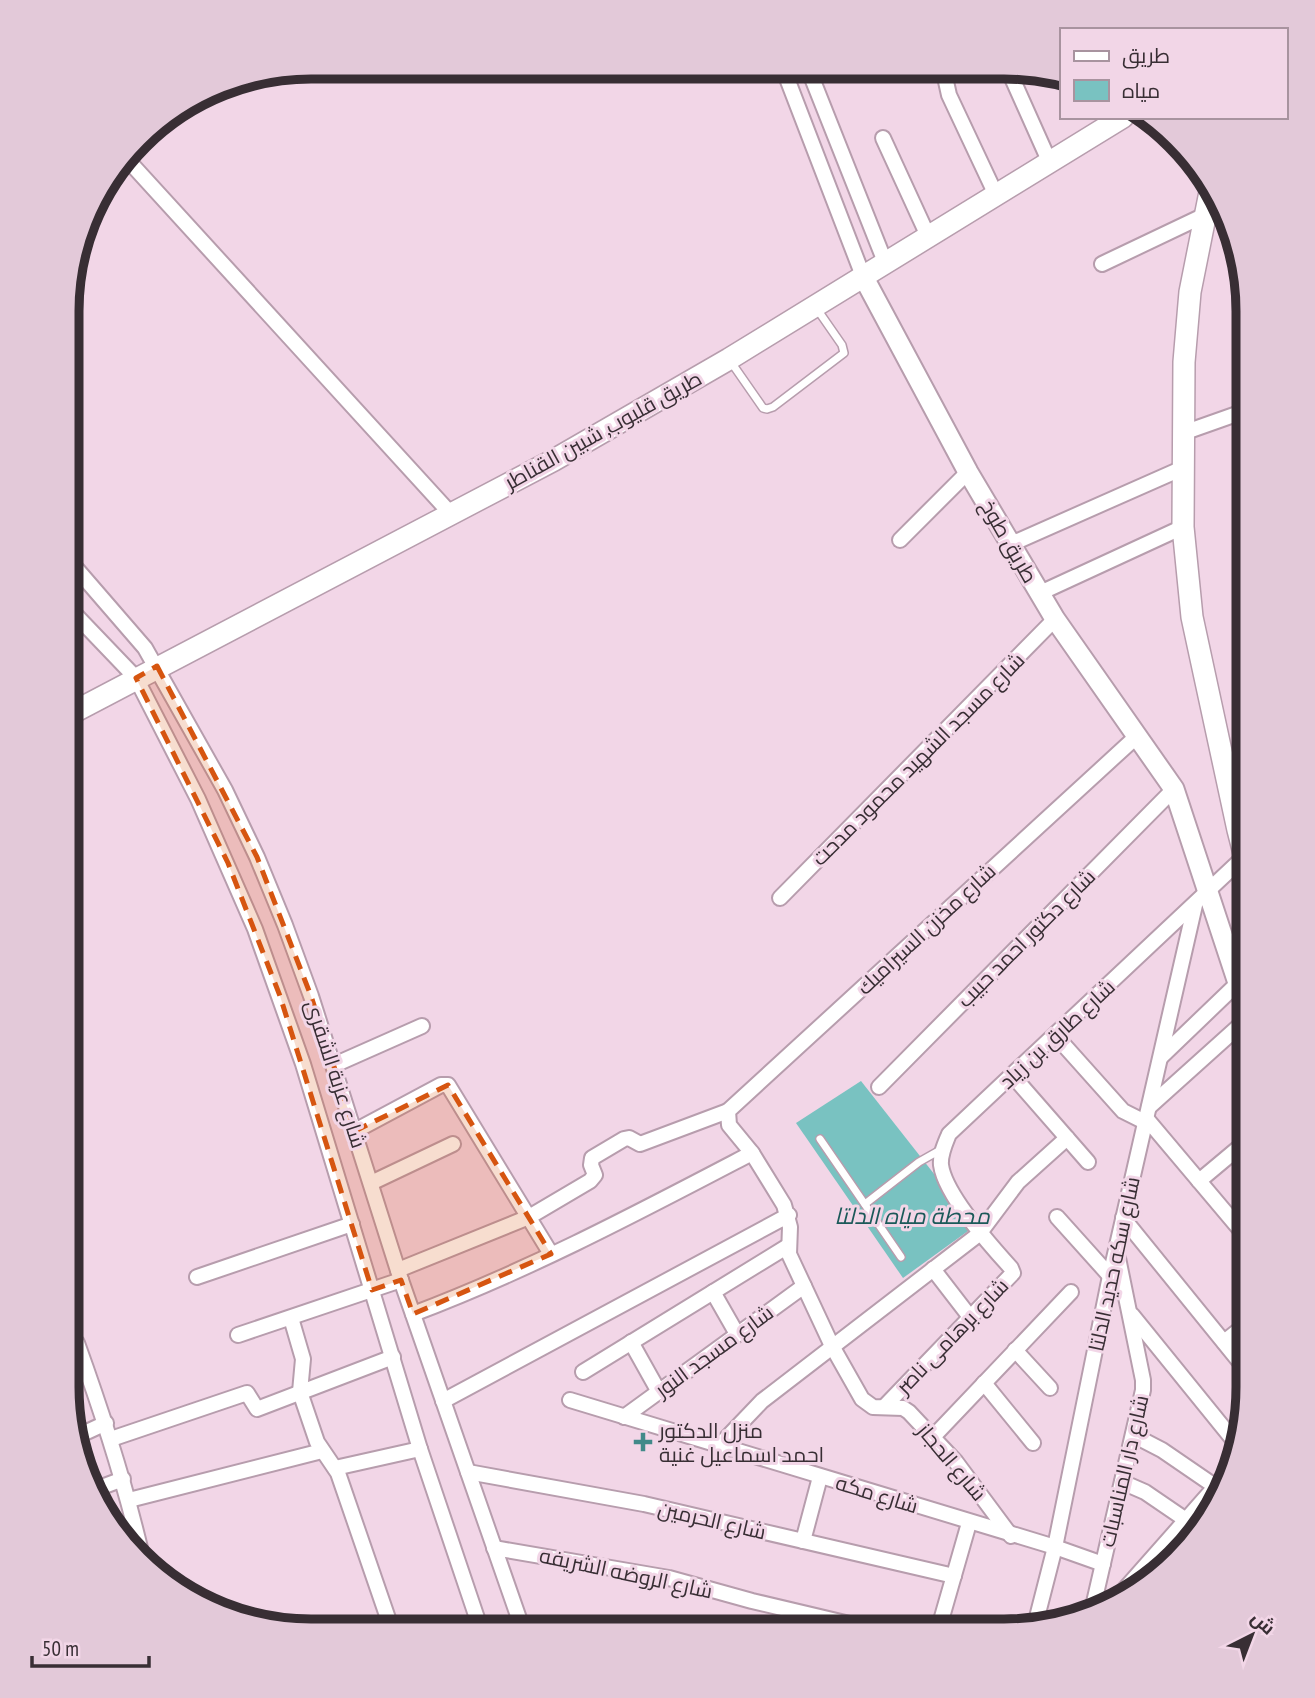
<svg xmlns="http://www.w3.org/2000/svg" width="1315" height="1698" font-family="'PT Sans Narrow',Cairo,sans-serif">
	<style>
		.water { fill: #79c2c1 }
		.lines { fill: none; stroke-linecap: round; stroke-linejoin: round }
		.service-casing { stroke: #b79dad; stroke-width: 10 }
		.minor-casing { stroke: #b79dad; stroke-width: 18 }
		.tertiary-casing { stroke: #b79dad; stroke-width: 23 }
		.secondary-casing { stroke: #b79dad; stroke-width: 24 }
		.service { stroke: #fff; stroke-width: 7 }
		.minor { stroke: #fff; stroke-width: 14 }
		.tertiary { stroke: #fff; stroke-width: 19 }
		.secondary { stroke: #fff; stroke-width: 21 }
		.marked { fill: #d65510; fill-opacity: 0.2; stroke: #d65510; stroke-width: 5; stroke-dasharray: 14 9; stroke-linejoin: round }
		.poi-dot { fill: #418989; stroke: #f2d6e7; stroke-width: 2.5 }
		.labels { text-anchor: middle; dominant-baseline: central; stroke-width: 6; stroke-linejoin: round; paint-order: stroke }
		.street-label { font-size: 21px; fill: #382e34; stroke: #f2d6e7 }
		.poi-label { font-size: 21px; fill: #382e34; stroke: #f2d6e7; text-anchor: start }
		.water-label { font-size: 23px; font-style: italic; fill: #1b5959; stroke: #f2d6e7 }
		.rim { fill: none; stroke: #382e34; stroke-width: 9 }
	</style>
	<rect width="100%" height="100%" fill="#f2d6e7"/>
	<path class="water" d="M861,1081L975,1226L903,1278L796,1123Z"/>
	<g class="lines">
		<g class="service-casing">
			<g id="service">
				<path d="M731,362L763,408L767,409L773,407L844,353L842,345L817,309"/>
				<path d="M820,1139L901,1257"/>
				<path d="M865,1204L919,1162L942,1149"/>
			</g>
		</g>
		<g class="minor-casing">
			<g id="minor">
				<path d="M783,68L863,276"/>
				<path d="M808,68L885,262"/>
				<path d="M943,68L949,95L996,195"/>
				<path d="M1008,69L1050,163"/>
				<path d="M883,138L928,236"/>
				<path d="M125,157L451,514"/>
				<path d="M1102,264L1207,214"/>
				<path d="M1183,433L1248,410"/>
				<path d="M900,540L968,472"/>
				<path d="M1011,544L1183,468"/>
				<path d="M68,559L145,648L225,790L257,857L285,925L311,996L401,1280L523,1630"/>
				<path d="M1040,593L1183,527"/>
				<path d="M68,607L136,678L198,799L255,929L303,1064L420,1449L481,1630"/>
				<path d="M780,898L1055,619"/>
				<path d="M1055,1035L1123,1111L1145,1122"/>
				<path d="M1161,1057L1238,983"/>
				<path d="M334,1065L422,1026"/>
				<path d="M1012,1075L1088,1162"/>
				<path d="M1244,1085L1248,1092"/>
				<path d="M879,1087L1174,789"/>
				<path d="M1149,1107L1248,1018"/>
				<path d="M1146,1118L1248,1239"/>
				<path d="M355,1131L441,1085H448L551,1254"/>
				<path d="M1199,1181L1248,1140"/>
				<path d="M371,1183L453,1144"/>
				<path d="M1057,1217L1110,1276"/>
				<path d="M1123,1218L1248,1372"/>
				<path d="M933,1269L970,1317"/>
				<path d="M398,1270L529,1217L590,1181L595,1175L591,1165L592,1158L624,1139L629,1138L640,1144L728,1111"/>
				<path d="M197,1277L352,1224"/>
				<path d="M713,1292L737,1334"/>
				<path d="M413,1314C530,1270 641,1211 752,1153"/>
				<path d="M1132,1315L1235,1442"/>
				<path d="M291,1318L303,1359L300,1392L317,1442L338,1473L392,1630"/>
				<path d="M238,1335L401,1280"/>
				<path d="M631,1342L659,1392"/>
				<path d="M1224,1342L1248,1323"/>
				<path d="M77,1343C102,1412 124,1480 141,1552"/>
				<path d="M1015,1350L1050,1388"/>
				<path d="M583,1372L788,1246"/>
				<path d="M984,1383L1033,1443"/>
				<path d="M570,1400L1055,1547L1103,1564"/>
				<path d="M443,1401L789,1215"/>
				<path d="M884,1407L1013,1273L1011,1268C991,1246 945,1195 941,1165C940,1154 945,1144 949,1134L1245,856"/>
				<path d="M624,1417L804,1286"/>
				<path d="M1133,1435L1162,1450L1216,1487"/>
				<path d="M78,1436L106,1423"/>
				<path d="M933,1437L1071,1292"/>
				<path d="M111,1439L247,1393L257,1409L393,1357"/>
				<path d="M719,1446L762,1401L979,1234L1018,1182L1067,1138"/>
				<path d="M335,1468L420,1449"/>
				<path d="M468,1472L644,1504L954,1576"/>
				<path d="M1122,1482L1145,1492L1186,1520"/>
				<path d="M91,1491L123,1479"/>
				<path d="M129,1500L322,1451"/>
				<path d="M1011,1536L956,1462L909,1412L903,1408L873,1407L862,1399L832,1346L789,1254L790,1227L784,1205L752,1153L729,1125L728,1111L1136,737"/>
				<path d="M803,1541L820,1477"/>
				<path d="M494,1548L669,1578L752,1601L879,1631"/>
				<path d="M1109,1607L1222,1479"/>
				<path d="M1092,1611L1143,1390V1380L1117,1253"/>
				<path d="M1035,1625L1055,1547L1110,1276L1195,905"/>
				<path d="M938,1631L969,1523"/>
			</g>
		</g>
		<g class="tertiary-casing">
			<path id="tertiary" d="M863,276L968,472L1055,619L1174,789L1238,983L1248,1005"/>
		</g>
		<g class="secondary-casing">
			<g id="secondary">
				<path d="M1211,187L1190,292L1184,362L1183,527L1192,617L1238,830L1248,869"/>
				<path d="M68,715L554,460L729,359L1123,117"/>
			</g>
		</g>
		<use href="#service" class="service"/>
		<use href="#minor" class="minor"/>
		<use href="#tertiary" class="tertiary"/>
		<use href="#secondary" class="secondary"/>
	</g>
	<path class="marked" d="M157,666L257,857L311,996L355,1131L448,1085L551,1254L413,1314L401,1280L372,1290L280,996L228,863L136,678Z"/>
	<path class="poi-dot" d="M639.5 1431.5h7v7h7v7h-7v7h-7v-7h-7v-7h7z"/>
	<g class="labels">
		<g class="street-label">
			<text transform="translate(603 430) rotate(-29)">طريق قليوب, شبين القناطر</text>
			<text transform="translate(1009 541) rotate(60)">طريق طوخ</text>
			<text transform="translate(918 759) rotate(-45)">شارع مسجد الشهيد محمود مدحت</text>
			<text transform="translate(926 929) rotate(-43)">شارع مخزن السيراميك</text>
			<text transform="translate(1026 938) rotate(-45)">شارع دكتور احمد حبيب</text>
			<text transform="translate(1057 1034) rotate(-43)">شارع طارق بن زياد</text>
			<text transform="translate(336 1074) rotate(72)">شارع عزبة الشقرى</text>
			<text transform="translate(1114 1264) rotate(-78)">شارع سكه حديد الدلتا</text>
			<text transform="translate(952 1336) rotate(-46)">شارع برهامى ناصر</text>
			<text transform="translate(714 1351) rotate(-36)">شارع مسجد النور</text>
			<text transform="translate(952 1462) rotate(50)">شارع الحجاز</text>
			<text transform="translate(1124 1471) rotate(-77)">شارع دار المناسبات</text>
			<text transform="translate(877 1494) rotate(17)">شارع مكه</text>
			<text transform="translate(712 1520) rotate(13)">شارع الحرمين</text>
			<text transform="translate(626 1573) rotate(12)">شارع الروضه الشريفه</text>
		</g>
		<g class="poi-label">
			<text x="659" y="1430">منزل الدكتور<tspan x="659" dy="24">احمد اسماعيل غنية</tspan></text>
		</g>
		<g class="water-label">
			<text x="912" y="1215">محطة مياه الدلتا</text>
		</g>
	</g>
	<path d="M0 0H1315V1698H0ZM311 79H1004A232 232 0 0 1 1236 311V1387A232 232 0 0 1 1004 1619H311A232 232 0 0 1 79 1387V311A232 232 0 0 1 311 79Z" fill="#e3c9d9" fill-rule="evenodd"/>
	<path class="rim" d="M311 79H1004A232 232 0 0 1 1236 311V1387A232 232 0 0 1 1004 1619H311A232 232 0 0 1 79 1387V311A232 232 0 0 1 311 79Z"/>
	<rect x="1060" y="28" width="228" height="91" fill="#f2d6e7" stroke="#a8939f" stroke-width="2"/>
	<rect x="1074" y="51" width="35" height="10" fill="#ffffff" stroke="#a8939f" stroke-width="2"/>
	<text x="1122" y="63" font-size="21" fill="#382e34">طريق</text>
	<rect x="1074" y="80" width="35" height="21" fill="#79c2c1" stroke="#a8939f" stroke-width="2"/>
	<text x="1122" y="98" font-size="21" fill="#382e34">مياه</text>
	<g transform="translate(1252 1635) rotate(42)" stroke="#f2d6e7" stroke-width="5" paint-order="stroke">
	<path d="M0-5L12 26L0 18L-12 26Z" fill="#382e34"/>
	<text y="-10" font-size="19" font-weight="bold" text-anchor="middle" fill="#382e34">ش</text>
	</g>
	<path d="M32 1656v10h117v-10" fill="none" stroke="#382e34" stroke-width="3.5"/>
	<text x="42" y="1656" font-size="21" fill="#382e34" stroke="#f2d6e7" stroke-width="5" paint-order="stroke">50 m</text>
</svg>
